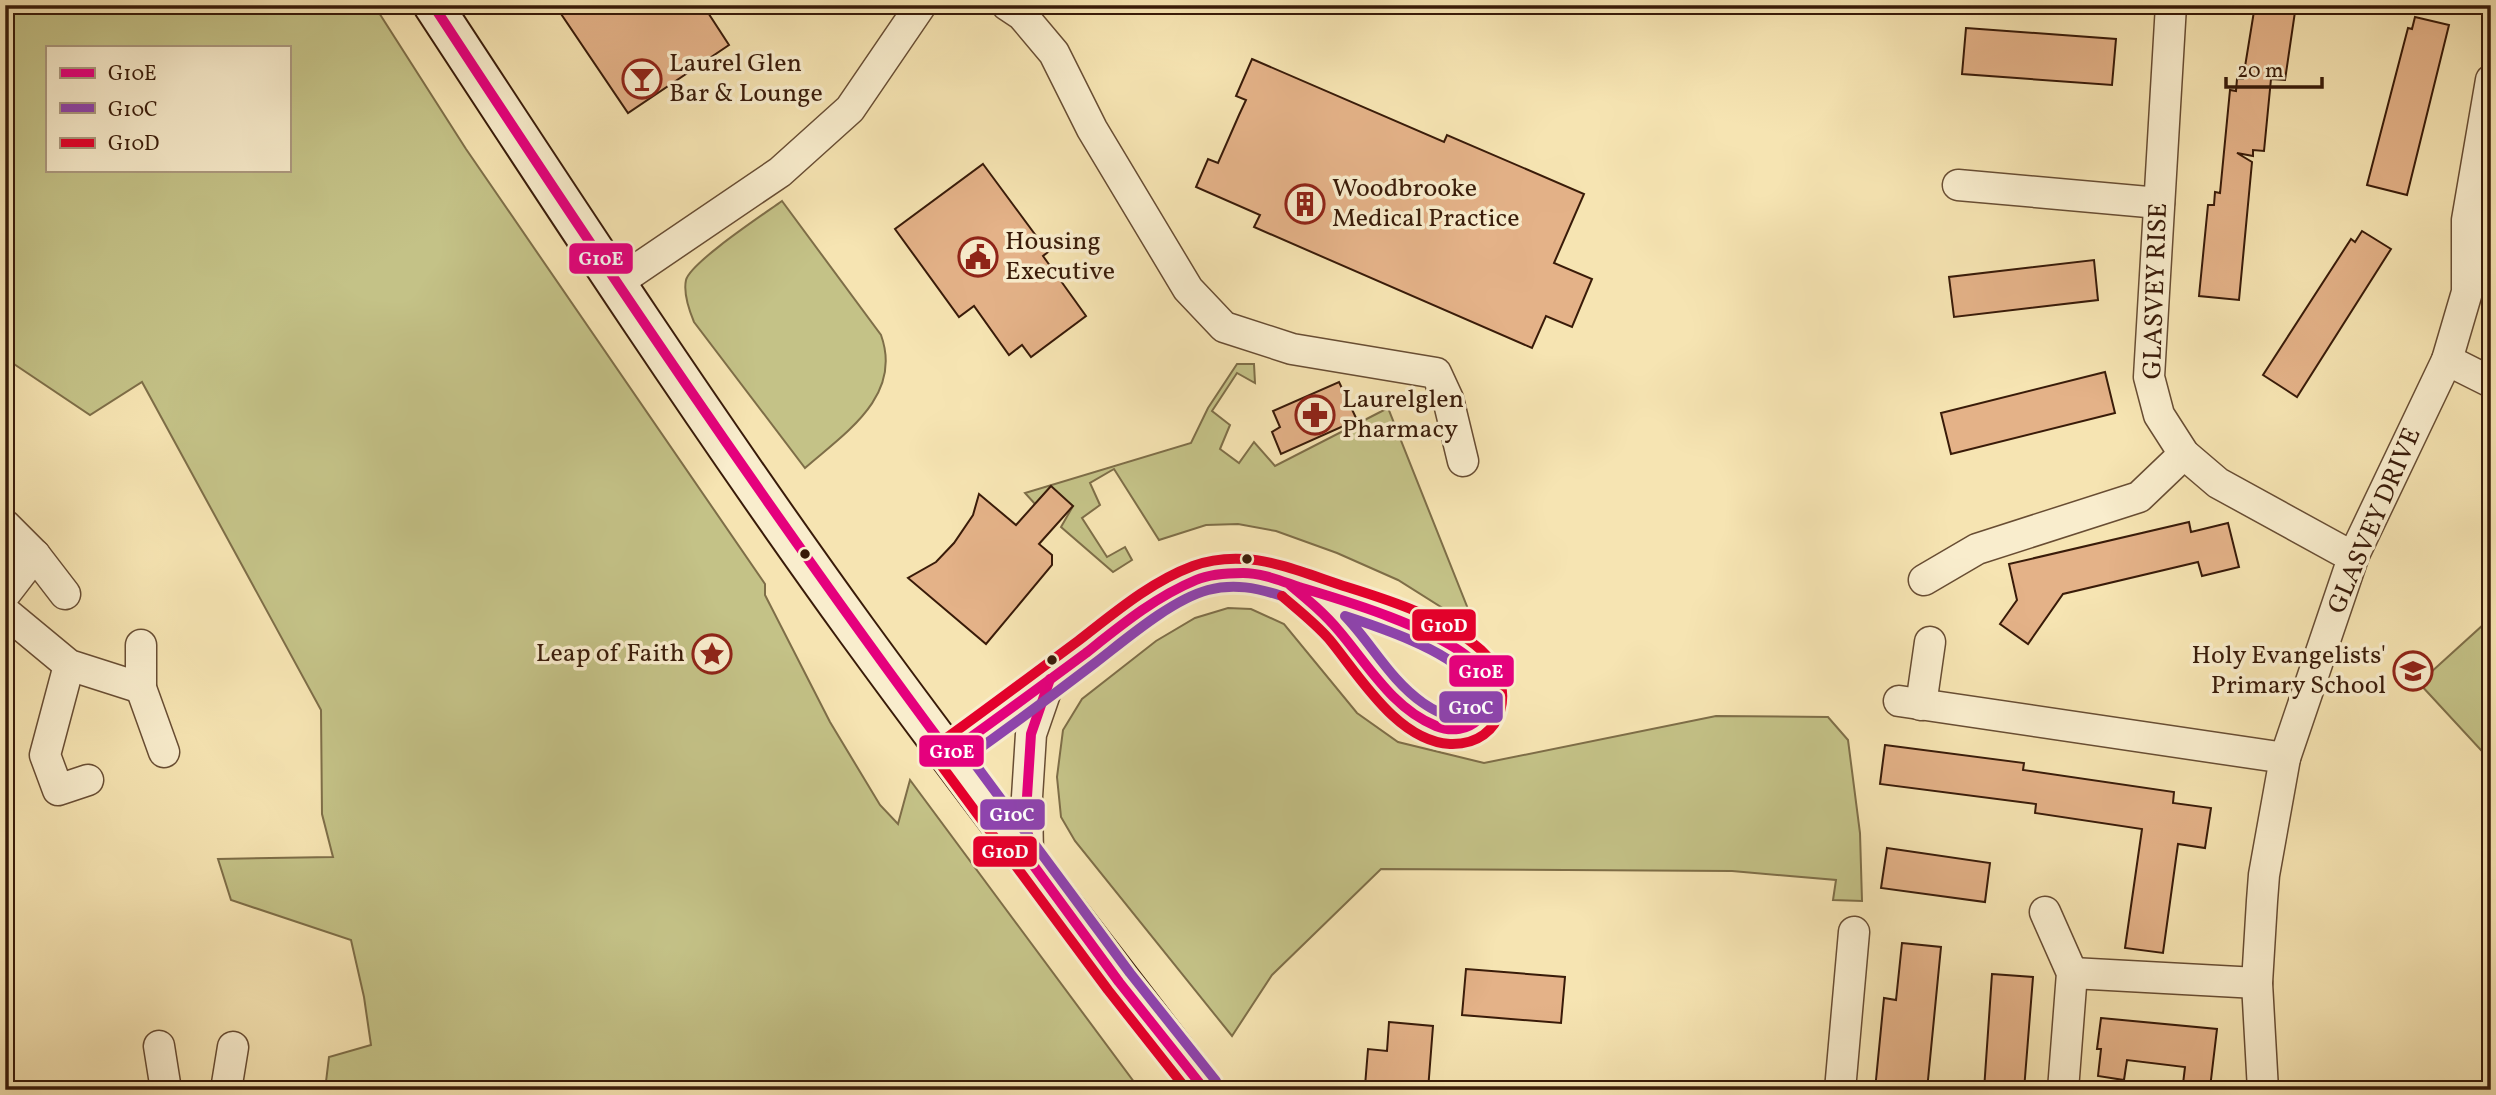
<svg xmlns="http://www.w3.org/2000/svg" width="2496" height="1095" font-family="Vollkorn,serif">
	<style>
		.green { fill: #c4c287; stroke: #7e6e48; stroke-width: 2; fill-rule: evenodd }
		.building { fill: #e4b288; stroke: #391b09; stroke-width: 2 }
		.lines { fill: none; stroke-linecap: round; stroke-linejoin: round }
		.minor-casing { stroke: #684d33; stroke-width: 33 }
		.secondary-casing { stroke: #391b09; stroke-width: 42 }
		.minor { stroke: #f9edcd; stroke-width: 30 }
		.secondary { stroke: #f9edcd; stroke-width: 38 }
		.bus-1-casing { stroke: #f9edcd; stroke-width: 16 }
		.bus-2-casing { stroke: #f9edcd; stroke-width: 16 }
		.bus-3-casing { stroke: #f9edcd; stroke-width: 16 }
		.bus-1 { stroke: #e5007d; stroke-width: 10 }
		.bus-2 { stroke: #8e44ad; stroke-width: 10 }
		.bus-3 { stroke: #e4002b; stroke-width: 10 }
		.bus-dot { fill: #391b09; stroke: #f9edcd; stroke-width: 2.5 }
		.labels { text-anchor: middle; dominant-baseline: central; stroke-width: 7; stroke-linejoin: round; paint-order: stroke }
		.poi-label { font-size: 26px; fill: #391b09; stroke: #f9edcd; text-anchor: start }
		.street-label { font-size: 26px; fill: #391b09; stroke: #f9edcd }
		.line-badge { stroke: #f9edcd; stroke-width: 2.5 }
		.badge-label { font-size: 19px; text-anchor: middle; font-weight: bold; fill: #fff }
	</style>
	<rect width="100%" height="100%" fill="#f6e4b2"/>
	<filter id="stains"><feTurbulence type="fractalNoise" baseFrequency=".00286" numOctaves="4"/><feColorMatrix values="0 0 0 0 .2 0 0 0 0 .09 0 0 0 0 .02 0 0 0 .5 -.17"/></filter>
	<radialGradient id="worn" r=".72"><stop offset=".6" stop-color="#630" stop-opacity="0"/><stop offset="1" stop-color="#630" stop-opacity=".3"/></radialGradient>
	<g class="green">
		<path d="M5,5H374L466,149L765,584V595L830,722L880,805L898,824L910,780L1140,1090H325L329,1057L371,1045L364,997L351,940L231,900L218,859L333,857L322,814L321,710L142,382L90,415L5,358ZM47,47H289V170H47Z"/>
		<path d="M2491,162V322L2481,283L2482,205Z"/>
		<path d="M782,201L881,335C903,396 845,433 805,468L694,322C689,310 683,294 686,280C691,262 764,214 782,201Z"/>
		<path d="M1237,364H1254L1255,383L1237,373L1212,411L1230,425L1220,449L1239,463L1254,442L1275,466L1388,408L1474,624H1468L1398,580L1337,553L1276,531L1238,524L1206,525L1159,540L1114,469L1090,483L1100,505L1082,518L1107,557L1125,547L1132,560L1113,572L1061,527L1073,506L1050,488L1035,504L1025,493L1191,443L1208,408Z"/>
		<path d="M1228,608L1251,609L1284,624L1357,713L1398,742L1484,763L1716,716L1828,717L1848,740L1860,833L1862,901L1833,900L1836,880L1732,871L1381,869L1272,975L1232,1036L1075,841L1061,817L1057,777L1063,730L1082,699L1156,641L1195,618Z"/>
		<path d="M2483,625L2491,633V761L2419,683Z"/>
	</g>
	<g class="building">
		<path d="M555,5H703L729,45L628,113Z"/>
		<path d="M2255,5H2296L2285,80L2271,79L2264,151L2253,150V156L2237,153L2252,162L2239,300L2199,296L2208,205H2214L2215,192L2220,193L2230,90L2236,91L2237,79H2243Z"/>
		<path d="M2415,17L2449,25L2407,195L2367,185L2408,28L2412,29Z"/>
		<path d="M1966,28L2116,39L2112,85L1962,74Z"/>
		<path d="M1252,59L1444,142L1447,135L1584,194L1554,263L1592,279L1572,327L1546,316L1532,348L1254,227L1260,215L1196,187L1208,159L1218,163L1239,115L1246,100L1236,96Z"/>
		<path d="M983,164L1048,252L1043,256L1086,316L1031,357L1022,345L1009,355L974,306L959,317L895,229Z"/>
		<path d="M2362,231L2391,249L2297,397L2263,375L2351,239L2355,242Z"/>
		<path d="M2094,260L2098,300L1954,317L1949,277Z"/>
		<path d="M2105,372L2115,413L1951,454L1941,413Z"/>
		<path d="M1339,382L1357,420L1281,454L1272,432L1280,427L1273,411Z"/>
		<path d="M1051,486L1073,506L1039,544L1052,555V565L986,644L908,578L936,562L954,543L973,515L979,494L1016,525Z"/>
		<path d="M2189,522L2191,532L2228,523L2239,567L2202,576L2198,562L2063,594L2028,644L2000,624L2017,600L2009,564Z"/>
		<path d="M1885,745L2024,763L2023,770L2174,792L2173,803L2211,808L2205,848L2178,844L2163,953L2125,948L2142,829L2035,813L2036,804L1880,784Z"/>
		<path d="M1887,848L1990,863L1985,902L1881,888Z"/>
		<path d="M1902,943L1941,947L1927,1090H1875L1884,998L1896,1000Z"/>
		<path d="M1466,969L1565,977L1561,1023L1462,1015Z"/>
		<path d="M1992,974L2033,977L2024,1090H1984Z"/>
		<path d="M2101,1018L2217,1029L2210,1088L2183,1084L2185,1067L2127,1060L2124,1080L2098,1076L2101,1049H2097Z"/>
		<path d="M1389,1022L1433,1026L1428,1090H1383V1087L1365,1086L1368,1049L1387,1051Z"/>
	</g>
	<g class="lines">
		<g class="minor-casing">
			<g id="minor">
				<path d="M1007,5L1022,15L1054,53L1092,129L1188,289L1224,327L1292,349L1436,373L1448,399L1463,461"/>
				<path d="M2171,5L2149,377L2159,415L2184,454L2218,483L2340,550L2354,555"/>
				<path d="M1958,185L2159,203"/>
				<path d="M615,284L780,172L850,109L921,5"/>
				<path d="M2447,360L2491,382"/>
				<path d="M5,525L35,555L65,594"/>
				<path d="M1924,580L1977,549L2139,497L2184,454"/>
				<path d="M5,594L35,555"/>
				<path d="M5,612L69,665L141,688"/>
				<path d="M141,645V688L164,752"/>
				<path d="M69,665L45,755L58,790L88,780"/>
				<path d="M1899,701L2285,758"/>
				<path d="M1921,705L1930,642"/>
				<path d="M949,753C995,720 1040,686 1085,653C1119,627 1156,598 1195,580C1206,575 1224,573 1237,573C1255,571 1275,580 1293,585C1325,595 1357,604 1388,616C1413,626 1475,653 1485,676C1499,712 1472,741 1436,726C1384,704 1363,652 1325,615C1314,604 1301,594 1289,584"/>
				<path d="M1028,858L1027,797L1031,734L1050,679"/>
				<path d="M2045,912L2072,973L2063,1090"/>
				<path d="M2072,973L2257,983"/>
				<path d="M159,1046L166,1090"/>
				<path d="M226,1090L233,1047"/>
				<path d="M1840,1090L1854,932"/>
				<path d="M2263,1090L2257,983L2262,901L2264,875L2285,758L2354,555L2447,360L2467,292V220L2491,80"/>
			</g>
		</g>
		<g class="secondary-casing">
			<path id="secondary" d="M433,5C571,216 709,427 857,631C970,786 1088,938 1205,1090"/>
		</g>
		<use href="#minor" class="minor"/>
		<use href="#secondary" class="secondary"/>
		<g class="bus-1-casing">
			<g id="bus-1">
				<path d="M433,5C599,259 768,510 949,753C995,720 1040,687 1086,653C1120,626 1155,597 1196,580C1210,574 1227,573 1243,573C1262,573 1281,581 1299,587C1329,596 1360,605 1390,617C1416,627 1476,651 1486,679C1498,712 1469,739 1436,726C1393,709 1368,665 1339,631C1324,613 1307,599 1289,584"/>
				<path d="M1050,679L1031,734L1027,797L1028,858L1119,982L1205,1090"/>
			</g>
		</g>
		<g class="bus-2-casing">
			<g id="bus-2">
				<path d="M1345,616C1379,627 1445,649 1469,677C1479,689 1476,713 1458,716C1446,717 1433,710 1423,703C1390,680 1372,644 1345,616Z"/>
				<path d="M1216,1081L1130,973L969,756C1011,726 1053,695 1095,663C1125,640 1171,600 1208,590C1234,583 1257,588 1282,596"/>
			</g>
		</g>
		<g class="bus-3-casing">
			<path id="bus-3" d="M1187,1090L1108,990L938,761L935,751L941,742C987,709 1032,675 1078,641C1113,614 1150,582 1193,566C1209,560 1228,558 1245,559C1275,560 1318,578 1347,587C1392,601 1445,618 1481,650C1518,683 1506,746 1450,744C1397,741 1359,675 1329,639C1315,623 1298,610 1282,596"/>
		</g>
		<use href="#bus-1" class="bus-1"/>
		<use href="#bus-2" class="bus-2"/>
		<use href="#bus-3" class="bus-3"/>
	</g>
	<defs>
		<g id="bar-ring" transform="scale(2.0125)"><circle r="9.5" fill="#f9edcd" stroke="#8f2418" stroke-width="1.5"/><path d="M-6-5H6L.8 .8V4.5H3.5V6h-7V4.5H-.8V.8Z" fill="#8f2418"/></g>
		<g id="building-ring" transform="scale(2.0125)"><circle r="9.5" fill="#f9edcd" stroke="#8f2418" stroke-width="1.5"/><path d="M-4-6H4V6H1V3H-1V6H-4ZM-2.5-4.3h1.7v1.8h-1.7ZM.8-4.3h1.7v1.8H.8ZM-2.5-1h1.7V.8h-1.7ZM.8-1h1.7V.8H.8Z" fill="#8f2418"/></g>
		<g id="civic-ring" transform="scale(2.0125)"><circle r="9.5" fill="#f9edcd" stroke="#8f2418" stroke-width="1.5"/><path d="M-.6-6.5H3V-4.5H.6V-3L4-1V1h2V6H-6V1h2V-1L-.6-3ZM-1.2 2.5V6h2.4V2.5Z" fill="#8f2418"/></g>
		<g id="pharmacy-ring" transform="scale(2.0125)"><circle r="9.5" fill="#f9edcd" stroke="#8f2418" stroke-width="1.5"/><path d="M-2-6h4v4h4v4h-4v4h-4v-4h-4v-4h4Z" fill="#8f2418"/></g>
		<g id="sight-ring" transform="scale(2.0125)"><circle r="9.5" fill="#f9edcd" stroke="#8f2418" stroke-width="1.5"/><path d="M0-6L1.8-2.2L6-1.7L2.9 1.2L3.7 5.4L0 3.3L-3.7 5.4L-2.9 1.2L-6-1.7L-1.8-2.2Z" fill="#8f2418"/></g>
		<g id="school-ring" transform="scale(2.0125)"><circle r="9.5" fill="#f9edcd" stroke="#8f2418" stroke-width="1.5"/><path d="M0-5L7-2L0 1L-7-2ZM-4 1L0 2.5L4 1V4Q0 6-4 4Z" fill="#8f2418"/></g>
	</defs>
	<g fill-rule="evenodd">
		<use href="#bar-ring" x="642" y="79"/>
		<use href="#building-ring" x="1305" y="204"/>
		<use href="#civic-ring" x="978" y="257"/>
		<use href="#pharmacy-ring" x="1315" y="415"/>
		<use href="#sight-ring" x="712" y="654"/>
		<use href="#school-ring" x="2413" y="671"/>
	</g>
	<g class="bus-dot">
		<circle cx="805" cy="554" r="6"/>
		<circle cx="1247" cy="559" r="6"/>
		<circle cx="1052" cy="660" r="6"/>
	</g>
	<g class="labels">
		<g class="poi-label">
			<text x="669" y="64">Laurel Glen<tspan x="669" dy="30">Bar &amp; Lounge</tspan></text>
			<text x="1332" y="189">Woodbrooke<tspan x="1332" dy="30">Medical Practice</tspan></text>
			<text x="1005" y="242">Housing<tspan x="1005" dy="30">Executive</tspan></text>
			<text x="1342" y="400">Laurelglen<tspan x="1342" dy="30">Pharmacy</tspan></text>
			<text x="685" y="654" text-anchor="end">Leap of Faith</text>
			<text x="2386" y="656" text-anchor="end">Holy Evangelists'<tspan x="2386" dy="30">Primary School</tspan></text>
		</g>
		<g class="street-label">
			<text transform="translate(2156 291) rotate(-88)">GLASVEY RISE</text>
			<text transform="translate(2375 521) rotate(-67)">GLASVEY DRIVE</text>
		</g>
	</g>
	<g class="line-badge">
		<rect x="568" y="242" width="66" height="33" rx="7" fill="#e5007d"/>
		<rect x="1411" y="608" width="66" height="34" rx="7" fill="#e4002b"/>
		<rect x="1448" y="654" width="67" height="34" rx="7" fill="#e5007d"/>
		<rect x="1438" y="690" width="66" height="34" rx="7" fill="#8e44ad"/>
		<rect x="918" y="734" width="67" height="34" rx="7" fill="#e5007d"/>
		<rect x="979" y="798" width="67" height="33" rx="7" fill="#8e44ad"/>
		<rect x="972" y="835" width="66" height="33" rx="7" fill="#e4002b"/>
	</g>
	<g class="badge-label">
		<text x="601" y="265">G10E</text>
		<text x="1444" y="632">G10D</text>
		<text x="1481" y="678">G10E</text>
		<text x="1471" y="714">G10C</text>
		<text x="952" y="758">G10E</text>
		<text x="1012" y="821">G10C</text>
		<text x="1005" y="858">G10D</text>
	</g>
	<rect width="2496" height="1095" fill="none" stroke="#f6e4b2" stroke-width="28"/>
	<rect x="7" y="7" width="2482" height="1081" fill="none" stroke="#391b09" stroke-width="3.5"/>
	<rect x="14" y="14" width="2468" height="1067" fill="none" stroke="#391b09" stroke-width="2"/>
	<rect x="46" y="46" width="245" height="126" fill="#f9edcd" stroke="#ac997f" stroke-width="2"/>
	<rect x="60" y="68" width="35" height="10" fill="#e5007d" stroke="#ac997f" stroke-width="2"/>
	<text x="108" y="80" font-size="21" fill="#391b09">G10E</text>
	<rect x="60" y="103" width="35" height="10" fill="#8e44ad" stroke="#ac997f" stroke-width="2"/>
	<text x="108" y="116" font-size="21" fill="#391b09">G10C</text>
	<rect x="60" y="138" width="35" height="10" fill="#e4002b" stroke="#ac997f" stroke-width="2"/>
	<text x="108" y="150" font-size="21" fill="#391b09">G10D</text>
	<path d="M2226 77v10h96v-10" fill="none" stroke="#391b09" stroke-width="3.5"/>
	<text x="2237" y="77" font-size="21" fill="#391b09" stroke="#f9edcd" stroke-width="5" paint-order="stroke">20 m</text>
	<rect width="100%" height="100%" filter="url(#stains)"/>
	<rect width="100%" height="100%" fill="url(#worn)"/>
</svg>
